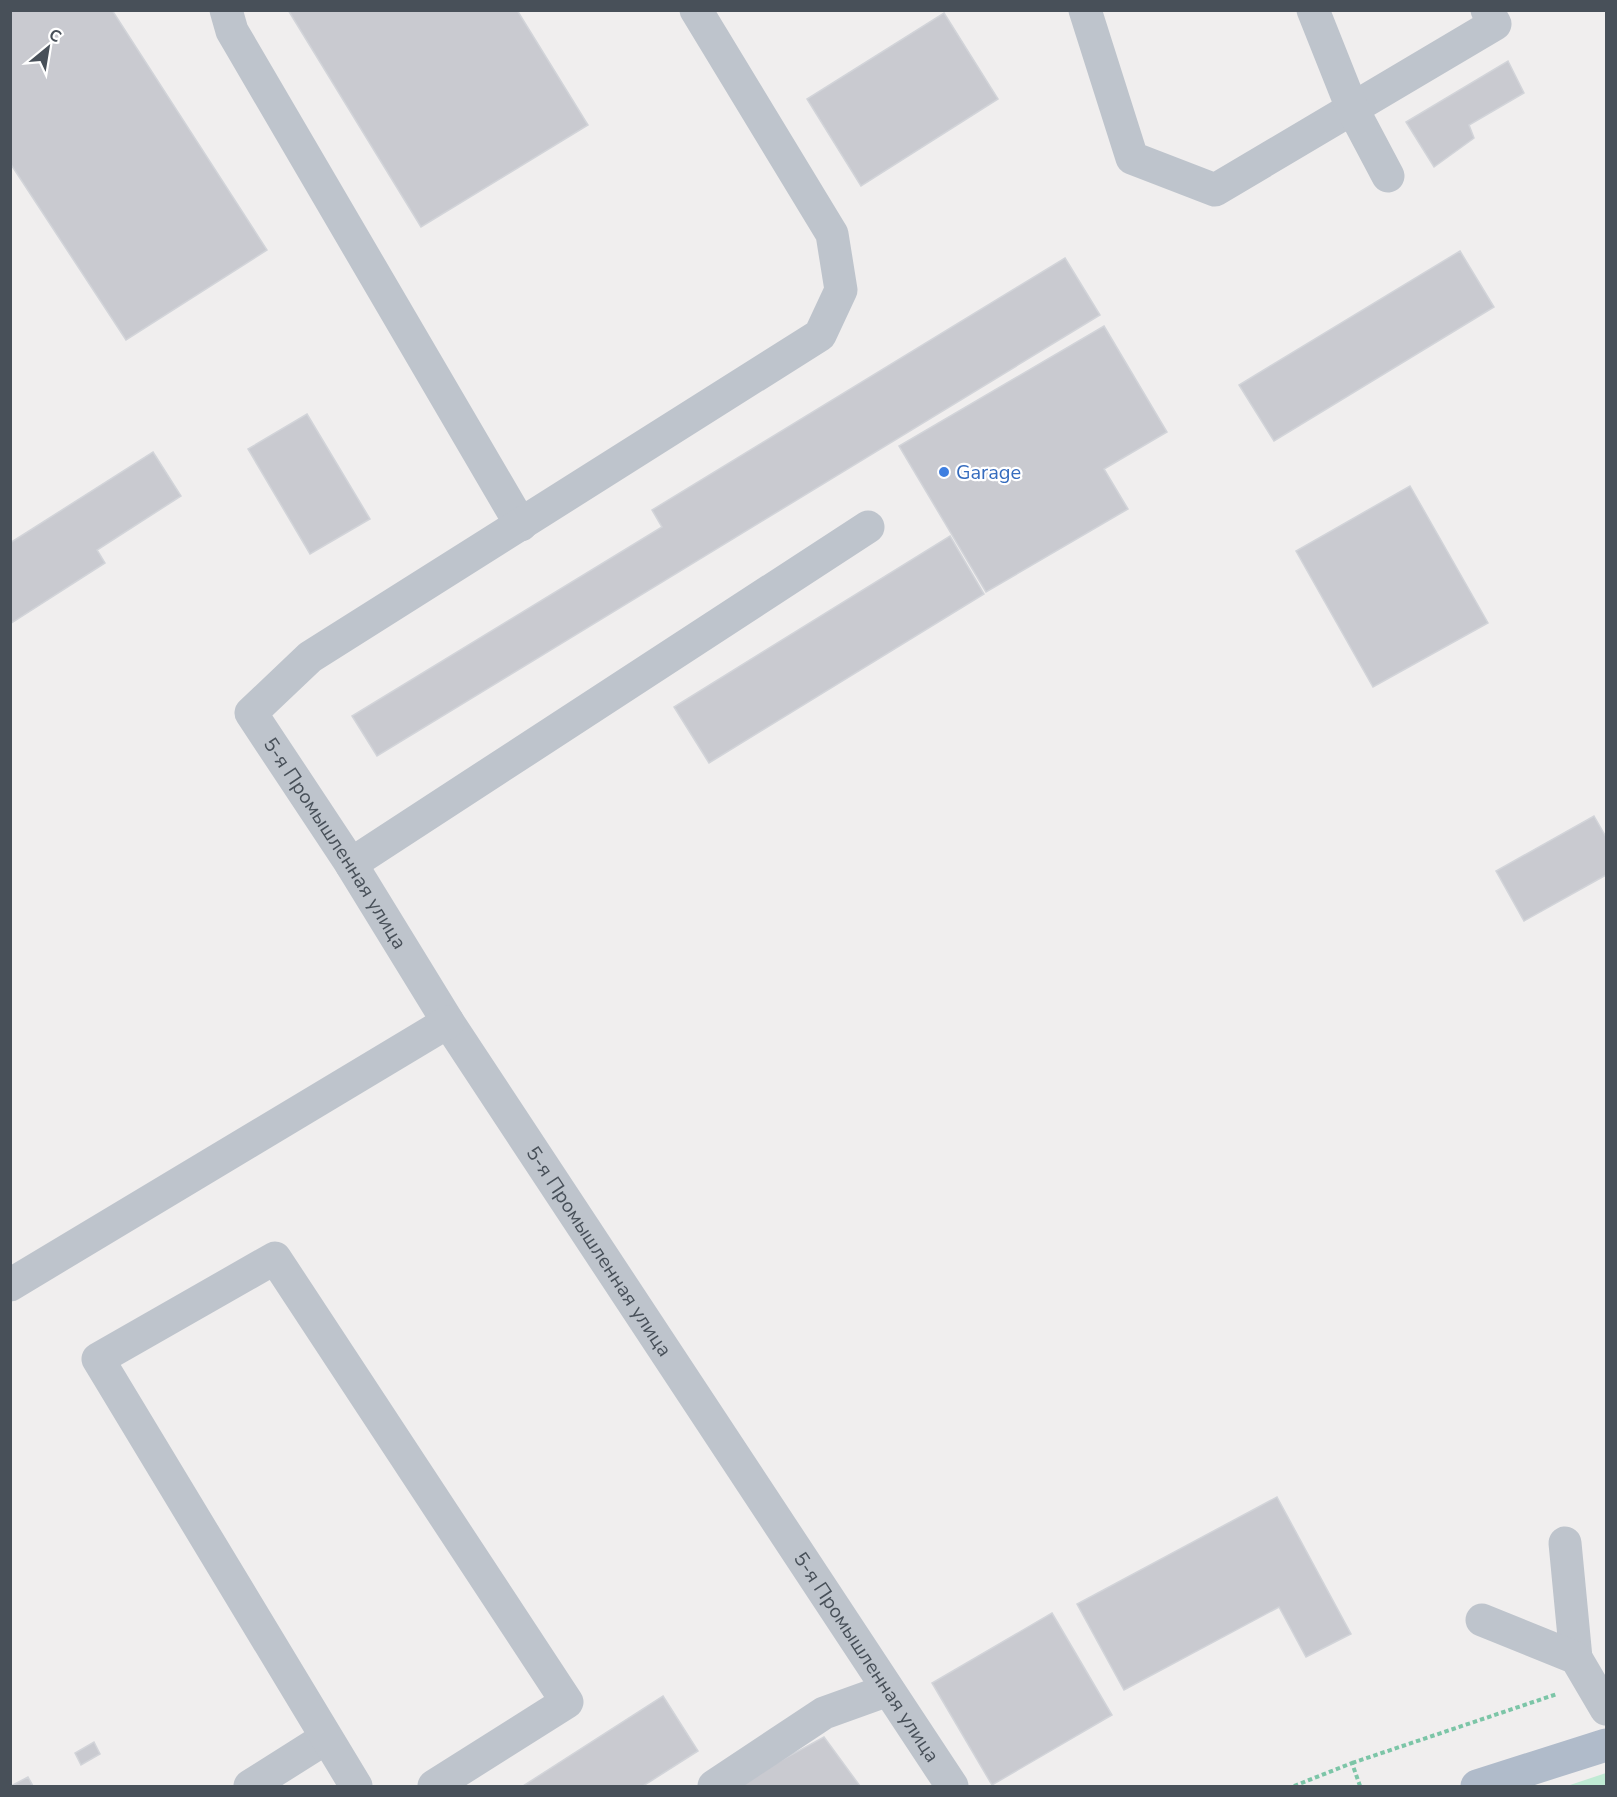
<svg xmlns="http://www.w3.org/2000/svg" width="1617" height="1797" font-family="'Nunito Sans',sans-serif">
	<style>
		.green { fill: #c0ead4 }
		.building { fill: #c9cad0; stroke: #d2d4d9; stroke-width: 1.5 }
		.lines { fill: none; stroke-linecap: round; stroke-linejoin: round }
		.path { stroke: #7cc5a7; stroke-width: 4; stroke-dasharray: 4.5 3; stroke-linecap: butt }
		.minor { stroke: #bec4cc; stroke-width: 33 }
		.major { stroke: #b0bbca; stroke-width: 33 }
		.shop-dot { fill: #3f7fe0; stroke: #fff; stroke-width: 2 }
		.labels { text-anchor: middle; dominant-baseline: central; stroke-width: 4.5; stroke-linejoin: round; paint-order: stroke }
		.shop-label { font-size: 20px; fill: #366cbe; stroke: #fff; text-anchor: start }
		.street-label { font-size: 20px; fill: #485059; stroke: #fff }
	</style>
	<rect width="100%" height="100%" fill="#f0eeee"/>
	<path class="green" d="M1606,1773V1786H1567Z"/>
	<g class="building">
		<path d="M10,10H112L267,250L126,340L10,163Z"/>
		<path d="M288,10H517L588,125L421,227Z"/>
		<path d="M944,13L998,99L861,186L807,99Z"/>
		<path d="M1508,61L1524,93L1469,125L1474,138L1434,167L1406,122Z"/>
		<path d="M1460,251L1494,307L1274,441L1239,385Z"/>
		<path d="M1065,258L1100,315L377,756L352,716L662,527L652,510Z"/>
		<path d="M1104,326L1167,432L1104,469L1128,509L986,592L899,446Z"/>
		<path d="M307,414L370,519L310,554L248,449Z"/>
		<path d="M153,452L181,496L97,550L105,563L10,624V543Z"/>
		<path d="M1410,486L1488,623L1373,687L1296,551Z"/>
		<path d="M950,536L984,594L709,763L674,707Z"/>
		<path d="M1594,816L1606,837V875L1524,921L1496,871Z"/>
		<path d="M1277,1497L1351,1634L1306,1657L1279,1607L1124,1690L1077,1604Z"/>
		<path d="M1052,1613L1112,1715L992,1785L932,1683Z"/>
		<path d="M663,1696L698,1751L643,1786H523Z"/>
		<path d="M824,1737L860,1786H734Z"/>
		<path d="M94,1742L100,1754L81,1765L75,1753Z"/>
		<path d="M28,1777L33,1786H11Z"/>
	</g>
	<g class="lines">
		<g class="path">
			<path d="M1352,1763L1557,1694"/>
			<path d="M1294,1786L1352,1763L1360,1786"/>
		</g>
		<g class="minor">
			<path d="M226,10L232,31L521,525"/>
			<path id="s1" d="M696,10L832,234L841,290L820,335L310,657L251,713L351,864L448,1022L952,1786"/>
			<path d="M1085,10L1132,158L1215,190L1495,24L1487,10"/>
			<path d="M1313,10L1352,108L1388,176"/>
			<path d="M351,864L868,527"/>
			<path d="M10,1285L448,1022"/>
			<path d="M1565,1543L1576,1658"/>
			<path d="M1482,1620L1576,1658L1606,1709"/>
			<path d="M250,1786L326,1738"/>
			<path d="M356,1786L98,1359L275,1258L567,1702L434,1786"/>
			<path d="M714,1786L824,1713L888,1690"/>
		</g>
		<path class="major" d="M1477,1786L1606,1745"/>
	</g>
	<circle class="shop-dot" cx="944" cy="472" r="6"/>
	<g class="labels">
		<g class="shop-label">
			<text x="956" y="472">Garage</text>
		</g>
		<g class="street-label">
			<text stroke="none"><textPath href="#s1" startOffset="1208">5-я Промышленная улица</textPath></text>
			<text stroke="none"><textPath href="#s1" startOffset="1694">5-я Промышленная улица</textPath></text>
			<text stroke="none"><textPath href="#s1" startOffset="2180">5-я Промышленная улица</textPath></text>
		</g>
	</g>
	<rect width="1617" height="1797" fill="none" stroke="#485059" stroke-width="24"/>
	<g transform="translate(48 48) rotate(30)" stroke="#ffffff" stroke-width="4.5" paint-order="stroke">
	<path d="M0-4.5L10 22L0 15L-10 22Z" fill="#485059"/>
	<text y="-9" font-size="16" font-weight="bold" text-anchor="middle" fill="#485059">С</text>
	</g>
</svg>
